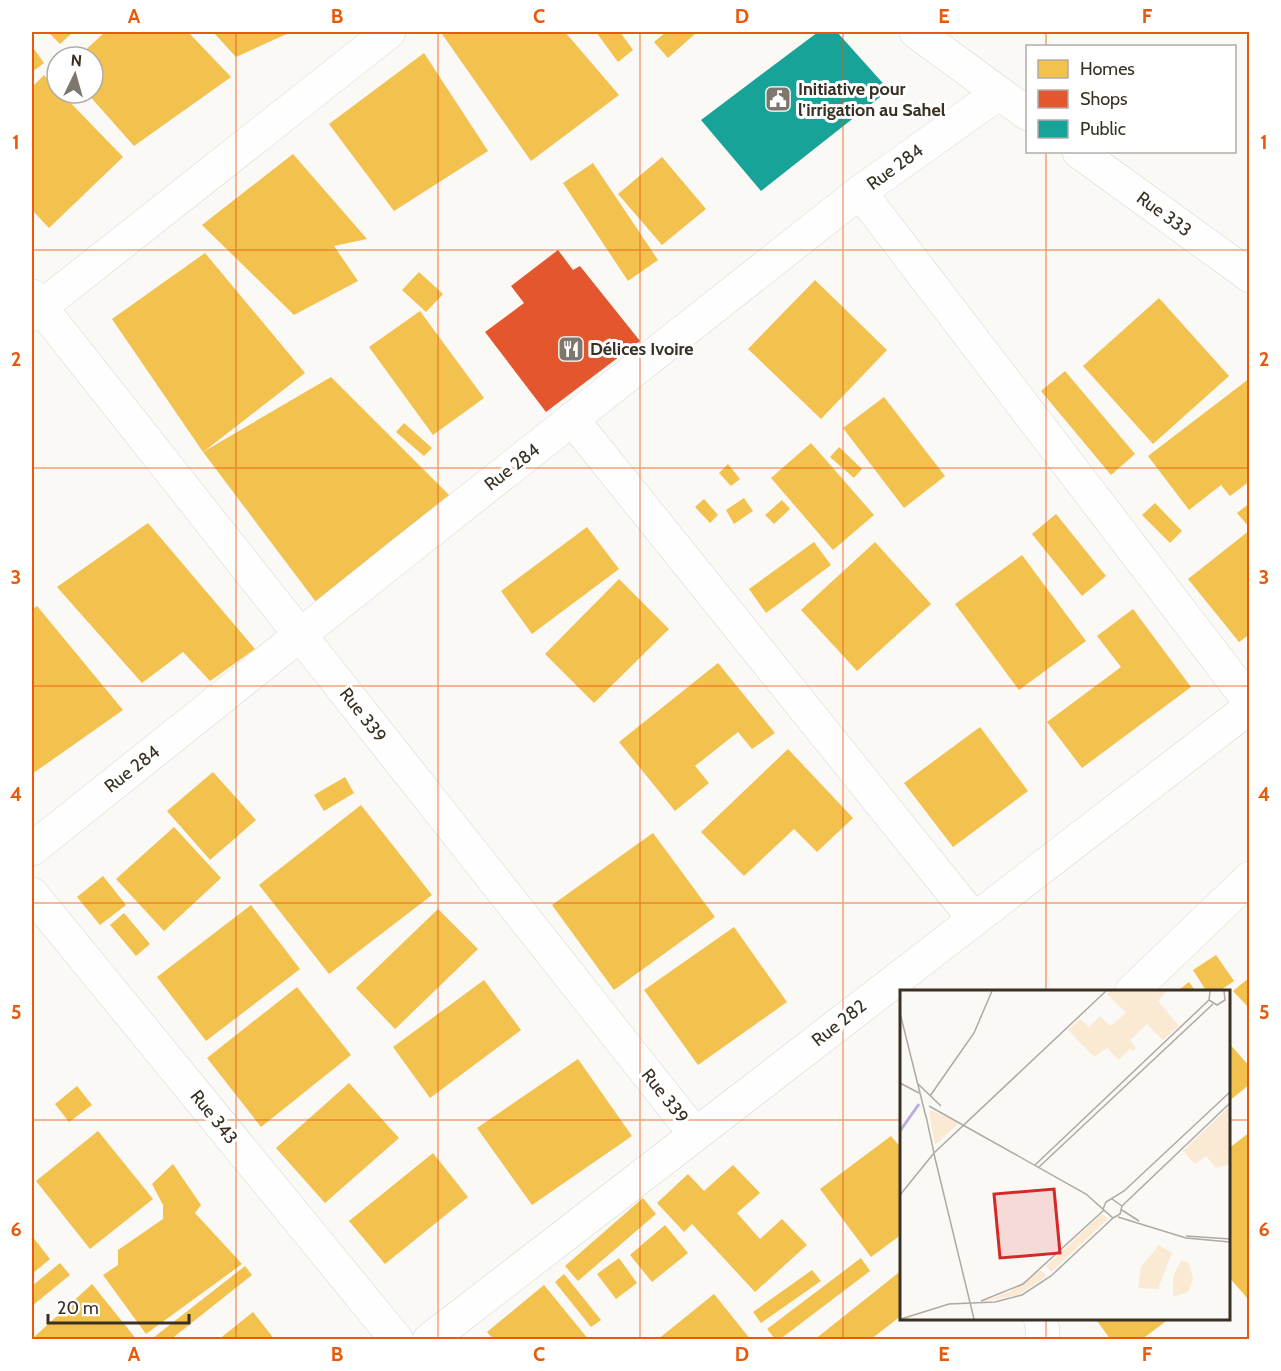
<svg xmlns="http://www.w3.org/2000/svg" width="1281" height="1371" font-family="Cabin,sans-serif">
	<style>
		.homes { fill: #f2c14e }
		.shops { fill: #e4572e }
		.public { fill: #17a398 }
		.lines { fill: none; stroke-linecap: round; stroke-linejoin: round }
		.minor-casing { stroke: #dad5cc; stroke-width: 34 }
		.minor { stroke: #fefefe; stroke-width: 33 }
		.grid { fill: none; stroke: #e8590c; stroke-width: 1.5; stroke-opacity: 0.55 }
		.labels { text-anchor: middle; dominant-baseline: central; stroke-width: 6; stroke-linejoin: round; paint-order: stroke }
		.poi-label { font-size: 18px; font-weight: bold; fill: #3a3125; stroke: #fff; text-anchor: start }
		.street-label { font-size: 18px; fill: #3a3125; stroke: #fff }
		.inset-river { fill: none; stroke: #bbafd9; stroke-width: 3 }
		.inset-road { fill: none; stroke: #aea9a2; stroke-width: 1.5 }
		.view { fill: #d62828; fill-opacity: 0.15; stroke: #d62828; stroke-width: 3 }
		.inset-edge { fill: none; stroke: #3a3125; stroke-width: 3 }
		.neatline { fill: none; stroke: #e8590c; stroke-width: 2 }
		.grid-label { font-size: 20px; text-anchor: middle; font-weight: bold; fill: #e8590c }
	</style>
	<rect width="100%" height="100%" fill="#fbf9f6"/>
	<g class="homes">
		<path d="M48,32H73L60,44Z"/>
		<path d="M105,32H188L231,77L134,146L87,93H93V57H78Z"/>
		<path d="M213,32H291L236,57Z"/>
		<path d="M445,32H565L619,95L531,161L442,34Z"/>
		<path d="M596,32H620L633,50L618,62Z"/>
		<path d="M666,32H697L668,58L654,42Z"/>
		<path d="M32,46L44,63L32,72Z"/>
		<path d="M424,53L488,151L394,211L329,124Z"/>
		<path d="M44,75L57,89V93H61L123,157L49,228L32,210V87Z"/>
		<path d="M293,154L367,239L334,246L358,281L294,315L202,225Z"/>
		<path d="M662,157L706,209L662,245L618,194Z"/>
		<path d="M593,163L658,260L628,281L563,183Z"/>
		<path d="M205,253L305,373L203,452L112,319Z"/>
		<path d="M419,272L443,294L426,312L402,290Z"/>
		<path d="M815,280L887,350L821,419L748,349Z"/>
		<path d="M1159,298L1229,376L1153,444L1083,366Z"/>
		<path d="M420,311L484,398L433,435L369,347Z"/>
		<path d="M1065,371L1135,454L1111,475L1041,391Z"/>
		<path d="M331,377L455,501L316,602L203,452Z"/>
		<path d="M1250,378V481L1230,496L1221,485L1189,510L1148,456Z"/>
		<path d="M884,397L945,476L904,508L843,428Z"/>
		<path d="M404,423L432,448L424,456L396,432Z"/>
		<path d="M811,443L874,515L833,550L771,478Z"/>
		<path d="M839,447L862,469L854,478L830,457Z"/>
		<path d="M728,464L740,479L731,486L719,473Z"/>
		<path d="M744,498L753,511L734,524L726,510Z"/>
		<path d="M704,499L718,515L710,523L695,507Z"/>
		<path d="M782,500L790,509L774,524L765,515Z"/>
		<path d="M1155,503L1182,531L1170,543L1142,515Z"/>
		<path d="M1250,503V528L1237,513Z"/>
		<path d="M1056,514L1106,576L1082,596L1032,534Z"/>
		<path d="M148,523L255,649L210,681L183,652L142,683L57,587Z"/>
		<path d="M587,527L619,569L532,634L501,591Z"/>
		<path d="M1250,530V634L1239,642L1188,579Z"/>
		<path d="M814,542L831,565L766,613L749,589Z"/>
		<path d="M875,542L931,604L857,671L801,610Z"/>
		<path d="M1022,555L1086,641L1019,690L955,604Z"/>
		<path d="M619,579L669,629L594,703L545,654Z"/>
		<path d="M37,606L123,710L32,774V610Z"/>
		<path d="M1133,609L1191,687L1082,768L1047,722L1121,667L1097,636Z"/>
		<path d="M718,663L775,733L752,749L738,732L695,766L709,783L675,811L619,742Z"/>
		<path d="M980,727L1028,791L953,847L904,783Z"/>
		<path d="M788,749L853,818L817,852L794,829L744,876L701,832Z"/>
		<path d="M213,772L256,820L210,860L167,811Z"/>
		<path d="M345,777L354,793L324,811L314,795Z"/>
		<path d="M361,805L432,895L329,974L259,885Z"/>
		<path d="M174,827L221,878L164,931L116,879Z"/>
		<path d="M653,833L715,917L614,990L552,905Z"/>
		<path d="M103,876L126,905L100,925L77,897Z"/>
		<path d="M251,905L300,969L206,1041L157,977Z"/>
		<path d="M438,909L478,949L395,1029L356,988Z"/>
		<path d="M124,913L150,944L136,956L110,925Z"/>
		<path d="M734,927L787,1002L698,1065L644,990Z"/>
		<path d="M1216,955L1234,981L1218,992H1207L1193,970Z"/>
		<path d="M1250,977V1009L1233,991Z"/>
		<path d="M484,980L521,1030L430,1098L393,1047Z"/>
		<path d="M1189,982L1196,992H1176Z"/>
		<path d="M297,987L351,1055L261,1127L207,1058Z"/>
		<path d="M1228,1042L1250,1067V1084L1228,1102Z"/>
		<path d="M578,1059L632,1136L532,1205L477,1128Z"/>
		<path d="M349,1083L399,1138L325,1203L276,1148Z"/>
		<path d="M77,1086L92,1105L69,1122L55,1104Z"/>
		<path d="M98,1131L153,1199L90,1249L36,1181Z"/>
		<path d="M1250,1132V1298L1248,1299L1228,1276V1149Z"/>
		<path d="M891,1136L902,1149V1234L871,1257L820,1189Z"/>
		<path d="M433,1153L468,1197L385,1264L349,1221Z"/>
		<path d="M173,1164L201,1205L195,1213L242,1264L146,1334L103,1275L118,1265V1250L163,1219V1205L152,1184Z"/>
		<path d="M733,1165L760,1193L737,1213L760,1239L782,1219L807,1245L755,1292L692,1224L684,1232L657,1203L688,1174L704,1191Z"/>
		<path d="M643,1198L656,1214L578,1281L565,1266Z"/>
		<path d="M665,1225L688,1253L652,1282L630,1255Z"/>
		<path d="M32,1236L50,1259L32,1274Z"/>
		<path d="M619,1258L637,1283L616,1299L597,1274Z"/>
		<path d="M861,1258L870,1271L779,1340H776L767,1329Z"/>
		<path d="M60,1263L70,1275L32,1306V1286Z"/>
		<path d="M245,1266L252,1275L170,1340L153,1338Z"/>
		<path d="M812,1270L821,1281L761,1323L753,1312Z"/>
		<path d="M902,1270V1315L870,1340H814Z"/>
		<path d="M564,1274L601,1320L591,1327L555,1282Z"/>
		<path d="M92,1284L137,1340H32V1339Z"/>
		<path d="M544,1285L589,1340H494L487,1332Z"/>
		<path d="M714,1294L751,1340H657Z"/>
		<path d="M253,1312L275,1340H218Z"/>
		<path d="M1095,1318H1170L1141,1340H1111Z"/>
	</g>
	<path class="shops" d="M558,250L573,270L580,266L640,341L546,412L485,332L524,303L511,286Z"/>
	<path class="public" d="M818,32H837L889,90L761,191L701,120Z"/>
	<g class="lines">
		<g class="minor-casing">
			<g id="minor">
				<path d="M916,32L1028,114"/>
				<path d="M1079,152L1250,276"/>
				<path d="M860,192L1250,702"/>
				<path d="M32,296L695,1134"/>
				<path d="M32,314L389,32"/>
				<path d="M572,419L974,919"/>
				<path d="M32,849L404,552L860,192L999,93"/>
				<path d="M32,894L397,1340"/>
				<path d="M1131,992L1250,878"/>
				<path d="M1040,1318L1043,1331L1042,1340"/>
				<path d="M429,1340L1250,707"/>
			</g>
		</g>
		<use href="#minor" class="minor"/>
	</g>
	<path class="grid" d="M236,32V1340M438,32V1340M640,32V1340M843,32V1340M1046,32V46M1046,152V992M32,250H1250M32,468H1250M32,686H1250M32,903H1250M32,1120H902M1228,1120H1250M1046,1318V1340"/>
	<defs>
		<g id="civic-square" transform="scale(1.35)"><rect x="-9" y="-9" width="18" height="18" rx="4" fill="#7e776e" stroke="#fff"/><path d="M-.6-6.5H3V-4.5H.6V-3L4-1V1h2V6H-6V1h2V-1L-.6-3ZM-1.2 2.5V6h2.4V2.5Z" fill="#fff"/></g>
		<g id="restaurant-square" transform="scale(1.35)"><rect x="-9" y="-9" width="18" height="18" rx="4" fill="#7e776e" stroke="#fff"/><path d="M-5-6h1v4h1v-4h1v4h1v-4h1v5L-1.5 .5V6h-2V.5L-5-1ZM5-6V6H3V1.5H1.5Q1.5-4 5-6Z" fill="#fff"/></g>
	</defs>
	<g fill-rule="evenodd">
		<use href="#civic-square" x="778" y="99"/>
		<use href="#restaurant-square" x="571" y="349"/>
	</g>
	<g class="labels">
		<g class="poi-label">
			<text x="798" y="89">Initiative pour<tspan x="798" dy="21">l'irrigation au Sahel</tspan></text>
			<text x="590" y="349">Délices Ivoire</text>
		</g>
		<g class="street-label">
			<text transform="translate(895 167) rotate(-36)">Rue 284</text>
			<text transform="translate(1164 214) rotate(36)">Rue 333</text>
			<text transform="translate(512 467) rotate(-38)">Rue 284</text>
			<text transform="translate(363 715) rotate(52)">Rue 339</text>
			<text transform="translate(132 769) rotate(-38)">Rue 284</text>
			<text transform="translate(839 1023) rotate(-38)">Rue 282</text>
			<text transform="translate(665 1096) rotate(52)">Rue 339</text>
			<text transform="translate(214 1117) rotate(51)">Rue 343</text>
		</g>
	</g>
	<g transform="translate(900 990)">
		<rect width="330" height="330" fill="#fbf9f6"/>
		<path d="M210,1H267L258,11L279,36L263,50L247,34L230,50L236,58L233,61L230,59L219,70L207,58L194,67L168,40L180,29L189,37L200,26L210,36L226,23L207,4ZM330,116V174L316,178L306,166L295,174L283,161ZM31,120L59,133L35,155L29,123ZM202,224L208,229L151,282L146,276ZM259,255L272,263L258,299L238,298L241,277ZM281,270L289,273L293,289L288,302L273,307V288ZM140,280L147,286L118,305L82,312L109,302Z" fill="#fae9d3"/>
		<path class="inset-river" d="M0,141L19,114"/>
		<path class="inset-road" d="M310,1L309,10L317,15L325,10L324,1M0,23L26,127M0,93L19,103M17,93L41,116M30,106L74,43L92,1M29,116L186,204L213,228L220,224L222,216L212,209M26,126L34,163M34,164L74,329M135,175L309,10M139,177L313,14M0,205L34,163L206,1M222,216L330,113M203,219L206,212L224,201L330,102M222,220L239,231M218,227L286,248L330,252M286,246L330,249M81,311L123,294L204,220M1,329L49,314L95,312L122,305L151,286L213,228"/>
		<path class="view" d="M154,199L160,263L100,268L94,204Z"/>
		<rect width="330" height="330" class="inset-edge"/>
	</g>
	<rect width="1281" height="1371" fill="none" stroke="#ffffff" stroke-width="66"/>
	<rect x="1026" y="45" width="210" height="108" fill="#ffffff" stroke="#b0ada8" stroke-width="1.5"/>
	<rect x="1038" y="60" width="30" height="18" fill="#f2c14e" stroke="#b0ada8" stroke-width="1.5"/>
	<text x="1080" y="75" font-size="18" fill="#3a3125">Homes</text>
	<rect x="1038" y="90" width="30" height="18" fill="#e4572e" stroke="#b0ada8" stroke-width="1.5"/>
	<text x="1080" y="105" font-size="18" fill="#3a3125">Shops</text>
	<rect x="1038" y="120" width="30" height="18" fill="#17a398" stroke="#b0ada8" stroke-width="1.5"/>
	<text x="1080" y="135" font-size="18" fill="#3a3125">Public</text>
	<g transform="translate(75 75) rotate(5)"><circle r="28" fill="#ffffff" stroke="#b0ada8" stroke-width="1.5"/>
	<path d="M0-4.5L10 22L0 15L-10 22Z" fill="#7e776e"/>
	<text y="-9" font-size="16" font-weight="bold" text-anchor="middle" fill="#3a3125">N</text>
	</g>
	<path d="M48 1314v9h141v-9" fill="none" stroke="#3a3125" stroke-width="3"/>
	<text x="57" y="1314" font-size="18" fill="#3a3125" stroke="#ffffff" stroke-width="4.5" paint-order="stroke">20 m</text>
	<rect x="33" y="33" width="1215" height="1305" class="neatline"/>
	<g class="grid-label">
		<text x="134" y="23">A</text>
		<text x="337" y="23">B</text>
		<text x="539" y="23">C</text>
		<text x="742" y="23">D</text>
		<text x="944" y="23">E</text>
		<text x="1147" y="23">F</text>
		<text x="16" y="149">1</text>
		<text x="1264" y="149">1</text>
		<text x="16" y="366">2</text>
		<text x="1264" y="366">2</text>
		<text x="16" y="584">3</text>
		<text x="1264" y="584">3</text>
		<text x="16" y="801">4</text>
		<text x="1264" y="801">4</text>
		<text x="16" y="1019">5</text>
		<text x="1264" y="1019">5</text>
		<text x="16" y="1236">6</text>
		<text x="1264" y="1236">6</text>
		<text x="134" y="1361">A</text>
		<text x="337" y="1361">B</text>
		<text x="539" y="1361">C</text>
		<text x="742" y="1361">D</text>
		<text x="944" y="1361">E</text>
		<text x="1147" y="1361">F</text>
	</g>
</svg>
